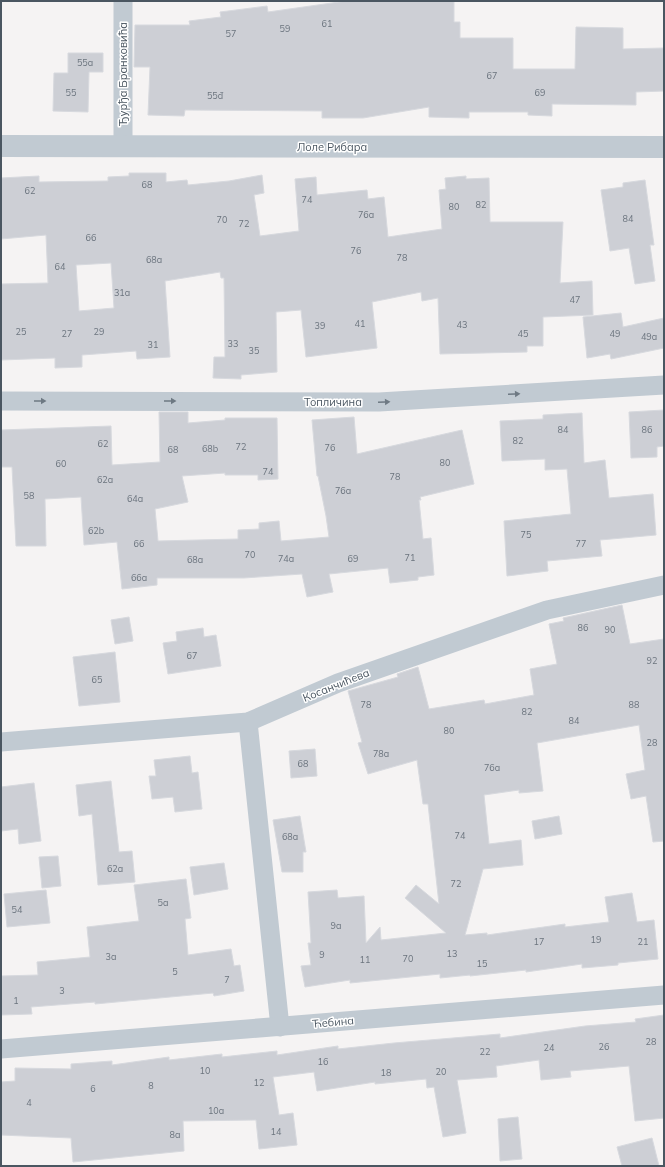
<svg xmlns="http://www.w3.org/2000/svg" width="665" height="1167" font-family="Mulish,sans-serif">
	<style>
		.building { fill: #cdcfd5; stroke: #d7d9de; fill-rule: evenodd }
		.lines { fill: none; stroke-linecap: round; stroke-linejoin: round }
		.minor { stroke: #c1cad2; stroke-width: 19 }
		.tertiary { stroke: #c1cad2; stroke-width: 22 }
		.oneway { fill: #6e7983 }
		.labels { text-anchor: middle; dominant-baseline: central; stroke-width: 3; stroke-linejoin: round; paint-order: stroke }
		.number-label { font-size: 9px; fill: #6b747e }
		.street-label { font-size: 11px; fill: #4a5661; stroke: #fff }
	</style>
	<rect width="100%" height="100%" fill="#f5f3f3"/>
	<g class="building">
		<path d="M346,1H454V22H460V38H513V69H575L576,27L623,28V49L664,48V91L636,92V105L552,104V116L528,115V112H469V118L429,117V107L363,118H322V111L185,110L184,116L148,115L150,67H134L135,25H190L189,21L221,17L220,12L267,6L268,12Z"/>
		<path d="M68,53H103V72H89L88,112L53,111L54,73H68Z"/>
		<path d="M129,173H166V182L187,180L188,185L229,181L262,175L264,193L254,195L260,236L299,231L295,179L316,177L317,195L367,190L368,199L384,197L388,237L442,229L439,190L446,189L445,178L466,176V179L489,178L490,222H563L560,283L592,281L593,315L543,317V346H527V352L440,354L438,298L422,301L421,292L372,302L377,348L306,357L301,310L276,312L277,372L241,375V379L213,378L214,357H225L224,278H221L220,272L165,281L170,357L137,359L136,351L82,355V367L55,368V358L1,360V284L48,283L46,235L1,239V178L39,176V182L108,181V177L129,176ZM111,263L114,308L79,311L76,265Z"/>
		<path d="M645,180L654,245H650L655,281L635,284L629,248L610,251L601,190L623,187V183Z"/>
		<path d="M621,313L623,327L664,318V348L611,359L610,354L587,358L583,317Z"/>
		<path d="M664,410V446L657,447V457L631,458L629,412Z"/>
		<path d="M159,412H188V423L225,420V418H277L278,479L258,480V475H225V473L182,476L188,502L155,509L158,541L238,539V530L259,529V523L279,521L281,541L329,537L326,516L318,476H317L312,420L354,417L357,454L462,430L474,484L420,497L421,500H419L423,539L431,538L434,575L418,577V580L390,583L388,568L329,574L333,592L307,597L302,574L244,578H157V585L122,589L117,542L84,545L81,497L45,499L46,546H16L12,467H1V430L111,426L112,465L160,462Z"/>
		<path d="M582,413L584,463L605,460L609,498L653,494L656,535L600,540L602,556L547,561L548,571L507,576L504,521L571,514L567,469L545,470V459L502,461L500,421L543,419V415Z"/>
		<path d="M622,605L630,644L664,639V841L653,842L646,796L631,799L626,774L645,770L639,725L537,743L543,791L519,793V790L484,795L489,844L521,840L523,865L483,869L465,935L487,933V935L565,924V927L609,922L605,897L632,893L637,922L654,920L658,959L618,963V965L582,968V964L526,972V970L470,976V975L440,978V974L350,983V980L305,987L301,966L311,965L308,943H311L308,892L337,890L338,898L364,896L366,943L380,927L381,940L446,933L405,898L416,885L439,904L428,804H423L417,760L368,774L358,743L362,742L348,691L398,677L397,674L418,667L429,709L484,700L485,704L534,695L530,669L557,664L549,624L564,621L563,618Z"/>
		<path d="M129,617L133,641L115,644L111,620Z"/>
		<path d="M203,628L204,637L216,635L221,666L168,674L163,643L177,641L176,632Z"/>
		<path d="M115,652L120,702L79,706L73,657Z"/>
		<path d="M315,749L317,776L291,778L289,751Z"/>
		<path d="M190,756L192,773L198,772L202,809L175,812L173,797L152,799L149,776H156L154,760Z"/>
		<path d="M111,781L119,852L132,851L135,882L98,885L92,814L79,816L76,785Z"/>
		<path d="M34,783L41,841L19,844L18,829L1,831V787Z"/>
		<path d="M300,816L306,852H303V872H282L273,820Z"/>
		<path d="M559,816L562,834L535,839L532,821Z"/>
		<path d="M58,856L61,886L42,888L39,857Z"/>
		<path d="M224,863L228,889L194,895L190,867Z"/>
		<path d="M186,879L191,918L185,919L188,955L231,949L234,966L240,965L244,991L214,996L213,993L95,1004V1002L31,1007L32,1014L1,1015L2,976L38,975L37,962L90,957L87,927L139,921L134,885Z"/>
		<path d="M46,890L50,923L7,927L4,894Z"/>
		<path d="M664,1015V1118L635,1121L629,1066L570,1071L571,1077L541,1080L539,1060L496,1066L497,1077L457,1080L466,1133L443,1137L434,1087L427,1088L426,1079L375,1084V1082L317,1091L314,1072L273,1077L279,1115L293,1113L297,1145L259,1149L256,1120L183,1121L184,1151L73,1162L71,1138L1,1135V1082L15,1081V1068L71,1069V1064L112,1061V1065L169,1057V1060L222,1054V1057L277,1051V1055L338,1046V1049L394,1043L500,1034V1038L585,1026L636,1022L635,1019Z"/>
		<path d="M518,1117L522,1159L500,1161L498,1119Z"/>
		<path d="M652,1138L659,1166H622L617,1147Z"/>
	</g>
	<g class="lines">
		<g class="minor">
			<path d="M123,1V147"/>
			<path d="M1,401L379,402L664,385"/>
			<path d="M248,722L280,1027"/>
			<path d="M1,742L248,722L338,683L547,610L664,585"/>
			<path d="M1,1049L664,995"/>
		</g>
		<path class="tertiary" d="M1,146L664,147"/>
	</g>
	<defs><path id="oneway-solid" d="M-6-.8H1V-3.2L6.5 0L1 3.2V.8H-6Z"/></defs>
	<g class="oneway">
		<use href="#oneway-solid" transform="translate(514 394) rotate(-3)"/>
		<use href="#oneway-solid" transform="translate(40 401)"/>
		<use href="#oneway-solid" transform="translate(170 401)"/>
		<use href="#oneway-solid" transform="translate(384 402) rotate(-3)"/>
	</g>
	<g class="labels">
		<g class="number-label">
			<text x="327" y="23">61</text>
			<text x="285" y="28">59</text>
			<text x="231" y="33">57</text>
			<text x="85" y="62">55a</text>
			<text x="492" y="75">67</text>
			<text x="71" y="92">55</text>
			<text x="540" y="92">69</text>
			<text x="215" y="95">55đ</text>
			<text x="147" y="184">68</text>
			<text x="30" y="190">62</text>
			<text x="307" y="199">74</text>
			<text x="481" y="204">82</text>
			<text x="454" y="206">80</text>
			<text x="366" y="214">76a</text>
			<text x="628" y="218">84</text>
			<text x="222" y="219">70</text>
			<text x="244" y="223">72</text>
			<text x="91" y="237">66</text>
			<text x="356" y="250">76</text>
			<text x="402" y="257">78</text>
			<text x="154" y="259">68a</text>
			<text x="60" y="266">64</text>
			<text x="122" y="292">31a</text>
			<text x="575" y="299">47</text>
			<text x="360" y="323">41</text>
			<text x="462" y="324">43</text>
			<text x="320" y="325">39</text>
			<text x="21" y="331">25</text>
			<text x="99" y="331">29</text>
			<text x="67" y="333">27</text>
			<text x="523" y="333">45</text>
			<text x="615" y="333">49</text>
			<text x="649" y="336">49a</text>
			<text x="233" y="343">33</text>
			<text x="153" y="344">31</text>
			<text x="254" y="350">35</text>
			<text x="563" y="429">84</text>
			<text x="647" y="429">86</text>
			<text x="518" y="440">82</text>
			<text x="103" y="443">62</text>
			<text x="241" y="446">72</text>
			<text x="330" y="447">76</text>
			<text x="210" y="448">68b</text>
			<text x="173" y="449">68</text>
			<text x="445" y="462">80</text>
			<text x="61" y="463">60</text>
			<text x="268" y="471">74</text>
			<text x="395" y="476">78</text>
			<text x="105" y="479">62a</text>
			<text x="343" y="490">76a</text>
			<text x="29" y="495">58</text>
			<text x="135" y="498">64a</text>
			<text x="96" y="530">62b</text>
			<text x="526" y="534">75</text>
			<text x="139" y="543">66</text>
			<text x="581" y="543">77</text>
			<text x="250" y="554">70</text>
			<text x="410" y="557">71</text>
			<text x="286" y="558">74a</text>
			<text x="353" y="558">69</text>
			<text x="195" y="559">68a</text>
			<text x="139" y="577">66a</text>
			<text x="583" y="627">86</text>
			<text x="610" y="629">90</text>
			<text x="192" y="655">67</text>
			<text x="652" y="660">92</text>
			<text x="97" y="679">65</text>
			<text x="366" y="704">78</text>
			<text x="634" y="704">88</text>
			<text x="527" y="711">82</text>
			<text x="574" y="720">84</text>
			<text x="449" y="730">80</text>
			<text x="652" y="742">28</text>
			<text x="381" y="753">78a</text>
			<text x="303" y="763">68</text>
			<text x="492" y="767">76a</text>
			<text x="460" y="835">74</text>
			<text x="290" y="836">68a</text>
			<text x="115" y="868">62a</text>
			<text x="456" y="883">72</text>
			<text x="163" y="902">5a</text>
			<text x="17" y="909">54</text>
			<text x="336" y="925">9a</text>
			<text x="596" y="939">19</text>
			<text x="539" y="941">17</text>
			<text x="643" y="941">21</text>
			<text x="452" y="953">13</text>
			<text x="322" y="954">9</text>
			<text x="111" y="956">3a</text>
			<text x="408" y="958">70</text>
			<text x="365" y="959">11</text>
			<text x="482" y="963">15</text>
			<text x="175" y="971">5</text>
			<text x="227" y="979">7</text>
			<text x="62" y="990">3</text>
			<text x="16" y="1000">1</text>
			<text x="651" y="1041">28</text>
			<text x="604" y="1046">26</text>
			<text x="549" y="1047">24</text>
			<text x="485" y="1051">22</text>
			<text x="323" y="1061">16</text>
			<text x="205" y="1070">10</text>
			<text x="441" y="1071">20</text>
			<text x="386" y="1072">18</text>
			<text x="259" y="1082">12</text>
			<text x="151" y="1085">8</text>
			<text x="93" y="1088">6</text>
			<text x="29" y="1102">4</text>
			<text x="216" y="1110">10a</text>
			<text x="276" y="1131">14</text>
			<text x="175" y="1134">8a</text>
		</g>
		<g class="street-label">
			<text transform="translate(123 74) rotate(-90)">Ђурђа Бранковића</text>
			<text x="332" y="147">Лоле Рибара</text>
			<text x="333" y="402">Топличина</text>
			<text transform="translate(336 685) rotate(-22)">Косанчићева</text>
			<text transform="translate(333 1022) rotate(-5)">Ћебина</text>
		</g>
	</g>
	<rect width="665" height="1167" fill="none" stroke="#4a5661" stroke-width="4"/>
</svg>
